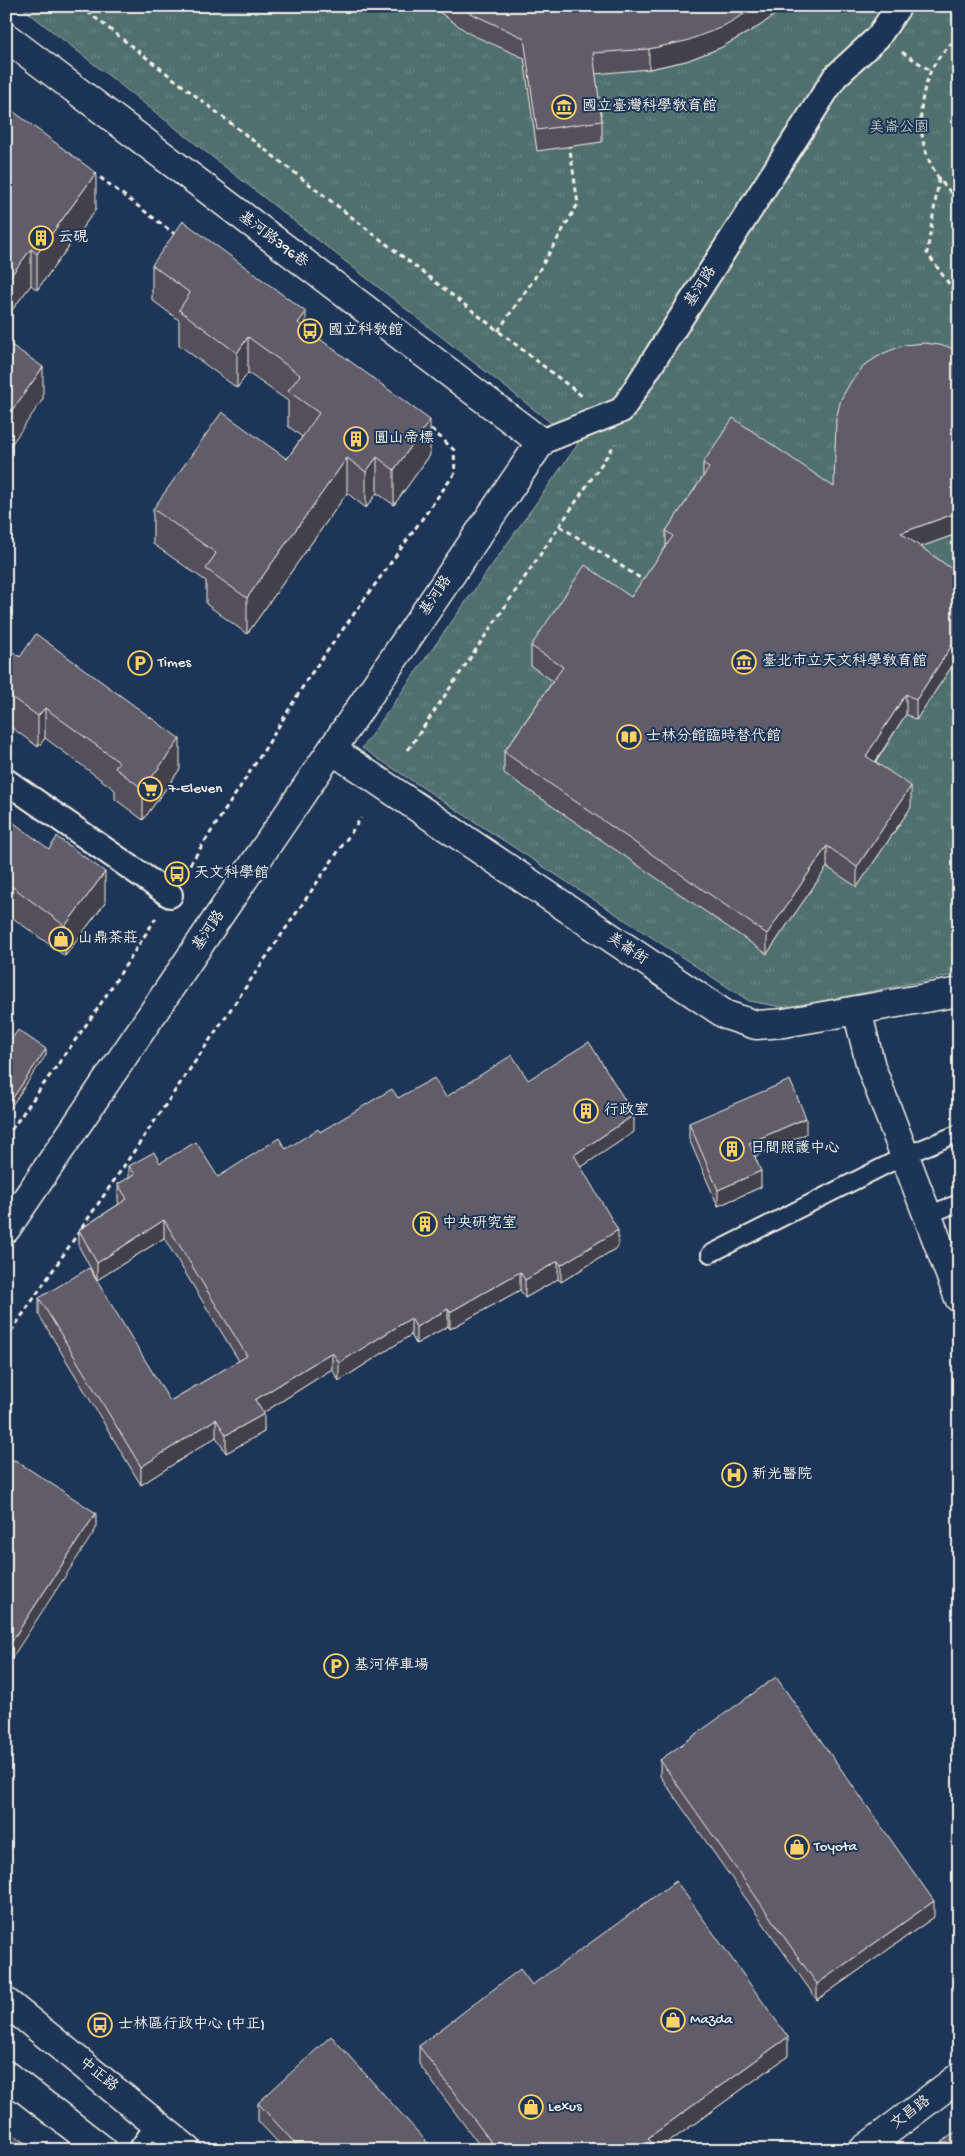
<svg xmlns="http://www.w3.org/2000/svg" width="965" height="2156" font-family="'Gochi Hand','LXGW WenKai TC',sans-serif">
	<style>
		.park { fill: url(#park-tufts); stroke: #a2b0ab }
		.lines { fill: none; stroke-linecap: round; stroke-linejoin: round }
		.service-casing { stroke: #f4f1e8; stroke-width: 20 }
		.pedestrian-casing { stroke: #f4f1e8; stroke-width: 28 }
		.minor-casing { stroke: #f4f1e8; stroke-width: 31 }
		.tertiary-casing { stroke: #f4f1e8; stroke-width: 31 }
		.secondary-casing { stroke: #f4f1e8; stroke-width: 31 }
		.path { stroke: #f4f1e8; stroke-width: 3; stroke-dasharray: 5 4; stroke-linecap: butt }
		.service { stroke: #1d3557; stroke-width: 16 }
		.pedestrian { stroke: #1d3557; stroke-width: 24 }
		.minor { stroke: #1d3557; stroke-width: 28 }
		.tertiary { stroke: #1d3557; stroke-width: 28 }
		.secondary { stroke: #1d3557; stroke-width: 28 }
		.wall { fill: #534f5c; stroke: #f4f1e8 }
		.shaded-wall { fill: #43404b; stroke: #f4f1e8 }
		.building { fill: #605c6b; stroke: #f4f1e8 }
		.labels { text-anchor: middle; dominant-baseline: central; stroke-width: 4; stroke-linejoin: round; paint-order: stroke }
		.poi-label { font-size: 15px; fill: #f4f1e8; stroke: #1d3557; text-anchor: start }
		.park-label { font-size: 15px; fill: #bac4bd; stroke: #1d3557 }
		.street-label { font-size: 15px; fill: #f4f1e8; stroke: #1d3557 }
	</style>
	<defs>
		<pattern id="park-tufts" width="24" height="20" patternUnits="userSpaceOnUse" patternTransform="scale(1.25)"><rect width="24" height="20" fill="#4f6f6e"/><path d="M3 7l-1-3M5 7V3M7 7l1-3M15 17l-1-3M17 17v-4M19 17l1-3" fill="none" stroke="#698483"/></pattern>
	</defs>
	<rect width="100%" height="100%" fill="#1d3557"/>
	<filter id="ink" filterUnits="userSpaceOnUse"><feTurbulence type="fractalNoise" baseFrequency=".02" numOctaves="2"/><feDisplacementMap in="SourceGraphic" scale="10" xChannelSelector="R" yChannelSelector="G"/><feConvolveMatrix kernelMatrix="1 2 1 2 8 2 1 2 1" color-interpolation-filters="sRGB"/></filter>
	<g filter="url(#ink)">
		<path class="park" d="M20,6H959V974L787,1008L749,1001L362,748L578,444Z"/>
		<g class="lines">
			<g class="service-casing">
				<g id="service">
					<path d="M927,1215L959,1203"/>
					<path d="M710,1254L904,1156L959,1133"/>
					<path d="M136,2150L156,2122"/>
				</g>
			</g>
			<g class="pedestrian-casing">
				<g id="pedestrian">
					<path d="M541,442L622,410L835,77L878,37L899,6"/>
					<path d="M6,781L170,895"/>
				</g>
			</g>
			<g class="minor-casing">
				<g id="minor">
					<path d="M6,37L541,442"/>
					<path d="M332,750L726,1015L756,1025L784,1023L959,992"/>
					<path d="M857,1010L871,1067L959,1298"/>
					<path d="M863,2150L959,2077"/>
				</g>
			</g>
			<g class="tertiary-casing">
				<path id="tertiary" d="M6,1229L541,442"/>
			</g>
			<g class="secondary-casing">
				<g id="secondary">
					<path d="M6,2002L188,2150"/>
					<path d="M6,2075L103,2150"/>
				</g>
			</g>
			<g class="path">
				<path d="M80,6L582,396"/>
				<path d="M959,36C948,47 936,58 930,73C912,115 920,170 959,199"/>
				<path d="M902,52L931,71"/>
				<path d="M93,172L176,235"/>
				<path d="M939,179L927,253L959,298"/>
				<path d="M498,331L534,279L578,204L569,143"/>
				<path d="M560,526L646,582"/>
				<path d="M408,750L615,444"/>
				<path d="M185,872L268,744L308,678L455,473L454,450L428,426"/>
				<path d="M6,1137L96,1011L156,918"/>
				<path d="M6,1339L361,818"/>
			</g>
			<use href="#service" class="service"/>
			<use href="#pedestrian" class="pedestrian"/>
			<use href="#minor" class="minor"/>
			<use href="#tertiary" class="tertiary"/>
			<use href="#secondary" class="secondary"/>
		</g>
		<g class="wall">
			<path d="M432,6H786L761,25L720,48L686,61L649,69L595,74L602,121V142L537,151L524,58L470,34L439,12Z"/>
			<path d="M6,114L96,209L37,290L31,285L6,318Z"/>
			<path d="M152,265L306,329L430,455L394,505L377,493L366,508L347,493L247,634L206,604V581L153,544V509L287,459L302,437L288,426V401L248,373L237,388L179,345V320L152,300Z"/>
			<path d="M703,463L834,487L959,533L920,547L959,574V657H958L916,720L906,714L876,762L911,807L857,887L827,867L767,954L504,773V752L553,681L531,666V646L631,597L666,547V531L703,477Z"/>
			<path d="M6,647L180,769L143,820L115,799V790L45,738L38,747L7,724Z"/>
			<path d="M6,817L105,903L65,956L6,913Z"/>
			<path d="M528,1080L634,1132L581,1167L618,1247L561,1282L558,1279L525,1298L520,1290L450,1329L448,1326L416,1344L411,1335L339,1381L332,1369L263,1413L264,1432L226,1453L216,1437L141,1485L39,1315V1298L170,1401L239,1361L164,1238L97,1280L79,1247V1230L119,1204L118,1201V1184L129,1178V1166L160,1163L218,1177L286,1149L320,1132L398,1098L446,1097Z"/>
			<path d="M689,1123L806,1134L755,1156L761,1187L718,1206L689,1139Z"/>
			<path d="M660,1760L934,1917L817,2000L660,1776Z"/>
			<path d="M532,1985L788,2056L658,2150H483L419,2064V2046Z"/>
			<path d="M258,2103L434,2150H285L258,2121Z"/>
		</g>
		<g class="shaded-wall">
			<path d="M758,6H786L761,25L720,48L686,61L649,69V49Z"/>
			<path d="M96,173V209L37,290V254Z"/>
			<path d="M31,249V285L6,318V282Z"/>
			<path d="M306,312V347L298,323Z"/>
			<path d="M248,337V373L237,388V353Z"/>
			<path d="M43,367V399L6,452V419Z"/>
			<path d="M430,420V455L394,505V470Z"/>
			<path d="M377,457V493L366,508V472Z"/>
			<path d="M347,458V493L247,634V598Z"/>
			<path d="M959,512V533L901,554V533Z"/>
			<path d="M958,636V657L916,720V700Z"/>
			<path d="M7,694V724L6,726V695Z"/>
			<path d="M906,694V714L866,776V756Z"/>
			<path d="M45,708V738L38,747V716Z"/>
			<path d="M180,739V769L143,820V789Z"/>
			<path d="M911,786V807L857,887V867Z"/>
			<path d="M827,846V867L767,954V934Z"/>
			<path d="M105,872V903L65,956V926Z"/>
			<path d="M46,1049V1055L6,1114V1108Z"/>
			<path d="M634,1115V1132L574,1172V1155Z"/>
			<path d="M806,1118V1134L749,1159V1143Z"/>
			<path d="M761,1171V1187L718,1206V1190Z"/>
			<path d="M164,1220V1238L97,1280V1263Z"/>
			<path d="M618,1230V1247L561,1282V1265Z"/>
			<path d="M558,1261V1279L525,1298V1280Z"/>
			<path d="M520,1272V1290L450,1329V1312Z"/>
			<path d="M448,1309V1326L416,1344V1327Z"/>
			<path d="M411,1318V1335L339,1381V1363Z"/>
			<path d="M332,1352V1369L255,1418V1400Z"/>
			<path d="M264,1414V1432L226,1453V1435Z"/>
			<path d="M216,1419V1437L141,1485V1467Z"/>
			<path d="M96,1513V1529L6,1667V1650Z"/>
			<path d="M934,1901V1917L817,2000V1984Z"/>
			<path d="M788,2037V2056L658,2150H648V2138Z"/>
		</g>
		<g class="building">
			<path d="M460,6H758L720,28L686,41L649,49L593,53L602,121L537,130L524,38L470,13Z"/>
			<path d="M10,109L96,173L37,254L31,249L6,282V114Z"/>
			<path d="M183,221L306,312L298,323L430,420L394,470L377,457L366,472L347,458L247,598L206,569L216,553L153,509L222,412L287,459L319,413L288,391L300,375L248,337L237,353L179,310L190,293L152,265Z"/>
			<path d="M7,342L43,367L6,419V344Z"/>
			<path d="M925,343L946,346L959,352V512L901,533L959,574V637L958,636L916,700L906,694L866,756L911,786L857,867L827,846L767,934L504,752L563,667L531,646L585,565L631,597L673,536L666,531L709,468L703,463L733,418L834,487L836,419L841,399L852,380L866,364L884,353L904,345Z"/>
			<path d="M36,634L180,739L143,789L115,768L119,762L45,708L38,716L7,694L6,695V647L20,657Z"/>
			<path d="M6,817L49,849L57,837L105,872L65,926L6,882Z"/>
			<path d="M18,1030L46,1049L6,1108V1047Z"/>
			<path d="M589,1042L634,1115L574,1155L618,1230L561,1265L558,1261L525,1280L520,1272L450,1312L448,1309L416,1327L411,1318L339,1363L332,1352L255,1400L264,1414L226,1435L216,1419L141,1467L39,1298L89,1268L170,1401L247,1356L164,1220L97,1263L79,1230L127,1199L118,1184L135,1174L129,1166L154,1152L160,1163L196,1142L218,1177L279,1138L286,1149L318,1129L320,1132L392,1089L398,1098L434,1078L446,1097L512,1055L528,1080Z"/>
			<path d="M790,1080L806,1118L749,1143L761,1171L718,1190L689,1123Z"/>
			<path d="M15,1460L96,1513L6,1650V1462Z"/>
			<path d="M776,1677L934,1901L817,1984L660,1760Z"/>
			<path d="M676,1881L788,2037L648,2138L657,2150H497L419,2046L520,1969L532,1985Z"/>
			<path d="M331,2036L434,2150H301L258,2103Z"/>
			<path d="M959,2129V2150H932L936,2147Z"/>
			<path d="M6,2131L38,2150H6Z"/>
		</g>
	</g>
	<defs>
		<g id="museum-ring" transform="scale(1.25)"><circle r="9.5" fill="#1d3557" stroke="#ffd166" stroke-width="1.5"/><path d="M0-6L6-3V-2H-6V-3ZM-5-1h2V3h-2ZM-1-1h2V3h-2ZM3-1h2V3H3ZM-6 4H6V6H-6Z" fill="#ffd166"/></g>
		<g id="building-ring" transform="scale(1.25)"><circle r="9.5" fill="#1d3557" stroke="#ffd166" stroke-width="1.5"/><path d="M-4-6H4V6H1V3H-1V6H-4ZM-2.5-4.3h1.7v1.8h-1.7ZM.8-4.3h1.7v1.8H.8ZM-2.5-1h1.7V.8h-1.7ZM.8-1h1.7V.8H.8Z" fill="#ffd166"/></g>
		<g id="bus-ring" transform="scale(1.25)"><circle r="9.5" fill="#1d3557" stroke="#ffd166" stroke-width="1.5"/><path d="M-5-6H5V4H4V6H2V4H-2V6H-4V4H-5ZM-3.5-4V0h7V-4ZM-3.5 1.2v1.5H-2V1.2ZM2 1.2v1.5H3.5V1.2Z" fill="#ffd166"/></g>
		<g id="parking-ring" transform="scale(1.25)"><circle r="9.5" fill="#1d3557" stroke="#ffd166" stroke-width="1.5"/><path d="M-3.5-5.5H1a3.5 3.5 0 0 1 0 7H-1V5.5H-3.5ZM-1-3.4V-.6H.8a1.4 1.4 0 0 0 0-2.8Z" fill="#ffd166"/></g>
		<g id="library-ring" transform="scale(1.25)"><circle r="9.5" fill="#1d3557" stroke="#ffd166" stroke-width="1.5"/><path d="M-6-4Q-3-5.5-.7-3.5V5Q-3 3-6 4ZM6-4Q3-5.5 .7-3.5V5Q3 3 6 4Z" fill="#ffd166"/></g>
		<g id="supermarket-ring" transform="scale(1.25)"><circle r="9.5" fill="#1d3557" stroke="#ffd166" stroke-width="1.5"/><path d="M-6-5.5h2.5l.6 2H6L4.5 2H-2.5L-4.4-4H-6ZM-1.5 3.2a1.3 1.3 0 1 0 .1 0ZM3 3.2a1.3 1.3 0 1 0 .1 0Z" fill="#ffd166"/></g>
		<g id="shop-ring" transform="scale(1.25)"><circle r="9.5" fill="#1d3557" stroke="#ffd166" stroke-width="1.5"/><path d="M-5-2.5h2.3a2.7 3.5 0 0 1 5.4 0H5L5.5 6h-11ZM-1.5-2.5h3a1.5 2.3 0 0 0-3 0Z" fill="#ffd166"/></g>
		<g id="hospital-ring" transform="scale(1.25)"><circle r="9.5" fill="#1d3557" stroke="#ffd166" stroke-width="1.5"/><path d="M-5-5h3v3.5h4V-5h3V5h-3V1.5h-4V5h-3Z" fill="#ffd166"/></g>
	</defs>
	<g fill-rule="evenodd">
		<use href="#museum-ring" x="564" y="107"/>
		<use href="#building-ring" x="41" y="238"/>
		<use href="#bus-ring" x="310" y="331"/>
		<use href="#building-ring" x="356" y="439"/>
		<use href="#museum-ring" x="744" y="662"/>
		<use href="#parking-ring" x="140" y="663"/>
		<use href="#library-ring" x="629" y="737"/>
		<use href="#supermarket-ring" x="150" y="789"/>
		<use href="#bus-ring" x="177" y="874"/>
		<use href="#shop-ring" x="61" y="939"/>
		<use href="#building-ring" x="586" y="1111"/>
		<use href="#building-ring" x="732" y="1149"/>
		<use href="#building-ring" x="425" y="1224"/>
		<use href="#hospital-ring" x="734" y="1475"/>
		<use href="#parking-ring" x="336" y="1666"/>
		<use href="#shop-ring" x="797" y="1847"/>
		<use href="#shop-ring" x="673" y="2020"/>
		<use href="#bus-ring" x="100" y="2025"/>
		<use href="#shop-ring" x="531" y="2107"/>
	</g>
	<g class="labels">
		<g class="poi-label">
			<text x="582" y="107">國立臺灣科學教育館</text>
			<text x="58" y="238">云硯</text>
			<text x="328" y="331">國立科教館</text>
			<text x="374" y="439">圓山帝標</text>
			<text x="762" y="662">臺北市立天文科學教育館</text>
			<text x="158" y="663">Times</text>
			<text x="646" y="737">士林分館臨時替代館</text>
			<text x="168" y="789">7-Eleven</text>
			<text x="194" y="874">天文科學館</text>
			<text x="78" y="939">山鼎茶莊</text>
			<text x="604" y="1111">行政室</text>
			<text x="750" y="1149">日間照護中心</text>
			<text x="442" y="1224">中央研究室</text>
			<text x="752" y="1475">新光醫院</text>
			<text x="354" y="1666">基河停車場</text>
			<text x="814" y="1847">Toyota</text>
			<text x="690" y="2020">Mazda</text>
			<text x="118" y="2025">士林區行政中心 (中正)</text>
			<text x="548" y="2107">Lexus</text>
		</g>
		<g class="park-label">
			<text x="899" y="128">美崙公園</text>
		</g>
		<g class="street-label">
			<text transform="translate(273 240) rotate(37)">基河路396巷</text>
			<text transform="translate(701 287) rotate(-57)">基河路</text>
			<text transform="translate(436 596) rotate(-56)">基河路</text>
			<text transform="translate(209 931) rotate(-56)">基河路</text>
			<text transform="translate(627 949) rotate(34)">美崙街</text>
			<text transform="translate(98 2075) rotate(39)">中正路</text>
			<text transform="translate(911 2113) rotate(-37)">文昌路</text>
		</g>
	</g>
	<rect width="965" height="2156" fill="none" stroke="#1d3557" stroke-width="25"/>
	<rect x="12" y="12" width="940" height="2131" fill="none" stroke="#f4f1e8" stroke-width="2" filter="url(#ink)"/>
</svg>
